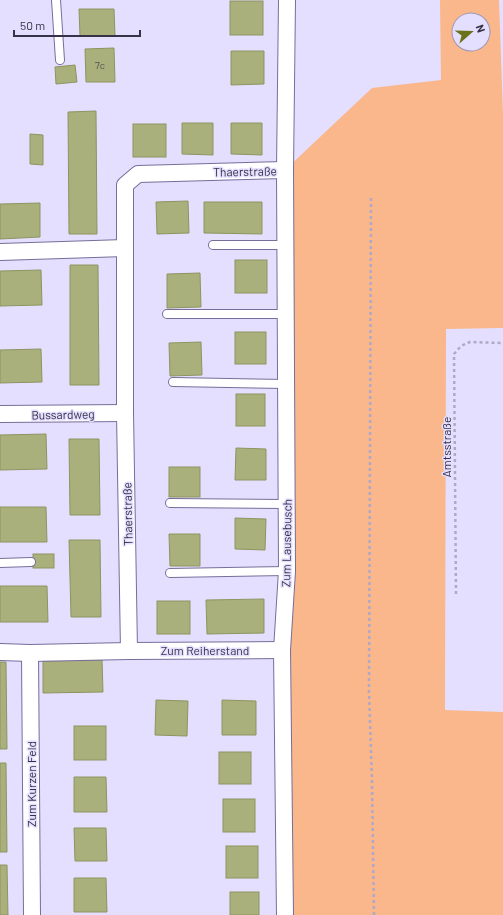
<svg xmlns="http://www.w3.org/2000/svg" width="503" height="915" font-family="Barlow,sans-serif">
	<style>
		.green { fill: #f9b78b; fill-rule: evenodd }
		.building { fill: #a9b07c; stroke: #8d9460 }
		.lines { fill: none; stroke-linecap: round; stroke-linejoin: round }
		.lane-casing { stroke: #776d9b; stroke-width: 10 }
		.street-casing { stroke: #776d9b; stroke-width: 18 }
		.path { stroke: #afa9c5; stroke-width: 2.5; stroke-dasharray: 3 3; stroke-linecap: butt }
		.lane { stroke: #fff; stroke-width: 8 }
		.street { stroke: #fff; stroke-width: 16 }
		.labels { text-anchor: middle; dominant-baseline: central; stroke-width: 3; stroke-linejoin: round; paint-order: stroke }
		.number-label { font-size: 10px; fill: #535154 }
		.street-label { font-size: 12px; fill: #363146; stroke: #e5dfff }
	</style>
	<rect width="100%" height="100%" fill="#e5dfff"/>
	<path class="green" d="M440,0H499L503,115V328L446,329L445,710L503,712V915H285V170L372,88L441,80ZM459,20H483V44H459Z"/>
	<g class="building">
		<rect x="230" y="1" width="33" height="34"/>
		<path d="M79,9H114L115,36H80Z"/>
		<path d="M114,48L115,82H86L85,49Z"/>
		<path d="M231,51H264V84L231,85Z"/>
		<path d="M75,65L77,82L56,84L55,67Z"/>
		<path d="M96,111L97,234H69L68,112Z"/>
		<path d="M182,123H213V155L182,154Z"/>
		<path d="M231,123H262V155L231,154Z"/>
		<rect x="133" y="124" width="33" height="33"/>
		<path d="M30,134L43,135V165L30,164Z"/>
		<path d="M188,201L189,233L157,234L156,202Z"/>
		<path d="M204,202H262V234L204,233Z"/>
		<path d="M40,203V237L0,239V204Z"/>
		<rect x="235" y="260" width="32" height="33"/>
		<path d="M70,265H98L99,385H70Z"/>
		<path d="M41,270L42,305L0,306V271Z"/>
		<path d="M200,273L201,307L167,308V274Z"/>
		<rect x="235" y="332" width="31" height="32"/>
		<path d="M201,342L202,375L170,376L169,343Z"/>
		<path d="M41,349L42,382L0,383V350Z"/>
		<rect x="236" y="394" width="29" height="32"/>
		<path d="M46,434L47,469L0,470V435Z"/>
		<path d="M69,439H99L100,515H70Z"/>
		<path d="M236,448L266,449V480H235Z"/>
		<rect x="169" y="467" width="31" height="30"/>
		<path d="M0,507H46L47,542H0Z"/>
		<path d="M235,518L266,519L265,550L235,549Z"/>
		<path d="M169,534H200V566H170Z"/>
		<path d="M69,540H100L101,617H71Z"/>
		<rect x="33" y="554" width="21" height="14"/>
		<path d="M0,586H47L48,622H0Z"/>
		<path d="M264,599V633L207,634L206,600Z"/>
		<rect x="157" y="601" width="33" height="33"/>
		<path d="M102,660L103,692L43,693V661Z"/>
		<path d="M0,662H6L7,749H0Z"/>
		<path d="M156,700L188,701L187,736L155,735Z"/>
		<path d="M222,700L256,701V735H222Z"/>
		<rect x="74" y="726" width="32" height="34"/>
		<rect x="219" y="752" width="32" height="32"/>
		<path d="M0,763H6L7,852H0Z"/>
		<path d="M74,777H106L107,812H74Z"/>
		<rect x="223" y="799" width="32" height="33"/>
		<path d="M74,828H106L107,861H75Z"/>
		<rect x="226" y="846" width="32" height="32"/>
		<path d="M0,865H7L8,915H0Z"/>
		<path d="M74,878H106L107,912H74Z"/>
		<rect x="230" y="892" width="29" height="23"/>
	</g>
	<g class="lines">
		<g class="lane-casing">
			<g id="lane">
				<path d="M56,0L60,60"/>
				<path d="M213,245H286"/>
				<path d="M167,314H286"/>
				<path d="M173,382L286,384"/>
				<path d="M170,503L287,504"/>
				<path d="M0,563L31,562"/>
				<path d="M170,573L287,571"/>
			</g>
		</g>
		<g class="street-casing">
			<g id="street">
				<path d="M0,252L125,248"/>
				<path d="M0,414L125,413"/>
				<path d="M129,651L125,413V185L138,174L285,170"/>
				<path d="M0,652L30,653L129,651L282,650"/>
				<path d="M30,653L32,915"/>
				<path d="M285,915L282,650L287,571L285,170L287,0"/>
			</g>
		</g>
		<g class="path">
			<path d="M371,198L369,692L372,781L374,915"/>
			<path d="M456,594L454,354L461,346L470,342L503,343"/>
		</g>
		<use href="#lane" class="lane"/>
		<use href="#street" class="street"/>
	</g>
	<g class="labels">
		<g class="number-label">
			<text x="100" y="65">7c</text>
		</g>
		<g class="street-label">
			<text transform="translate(245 171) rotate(-1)">Thaerstraße</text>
			<text transform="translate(63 414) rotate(-1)">Bussardweg</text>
			<text transform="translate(446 447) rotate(-90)">Amtsstraße</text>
			<text transform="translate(127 514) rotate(-91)">Thaerstraße</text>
			<text transform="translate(286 543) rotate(-89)">Zum Lausebusch</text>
			<text x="205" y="650">Zum Reiherstand</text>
			<text transform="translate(31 784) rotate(-90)">Zum Kurzen Feld</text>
		</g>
	</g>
	<g transform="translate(471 32) rotate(70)"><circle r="19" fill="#e5dfff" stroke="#9f99b5"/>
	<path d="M0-3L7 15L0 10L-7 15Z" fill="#6a721a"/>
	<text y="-6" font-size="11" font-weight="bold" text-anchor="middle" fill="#363146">N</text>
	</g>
	<path d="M14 30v6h126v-6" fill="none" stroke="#363146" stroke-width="2"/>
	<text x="20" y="30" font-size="12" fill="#363146" stroke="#e5dfff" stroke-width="3" paint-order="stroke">50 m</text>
</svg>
